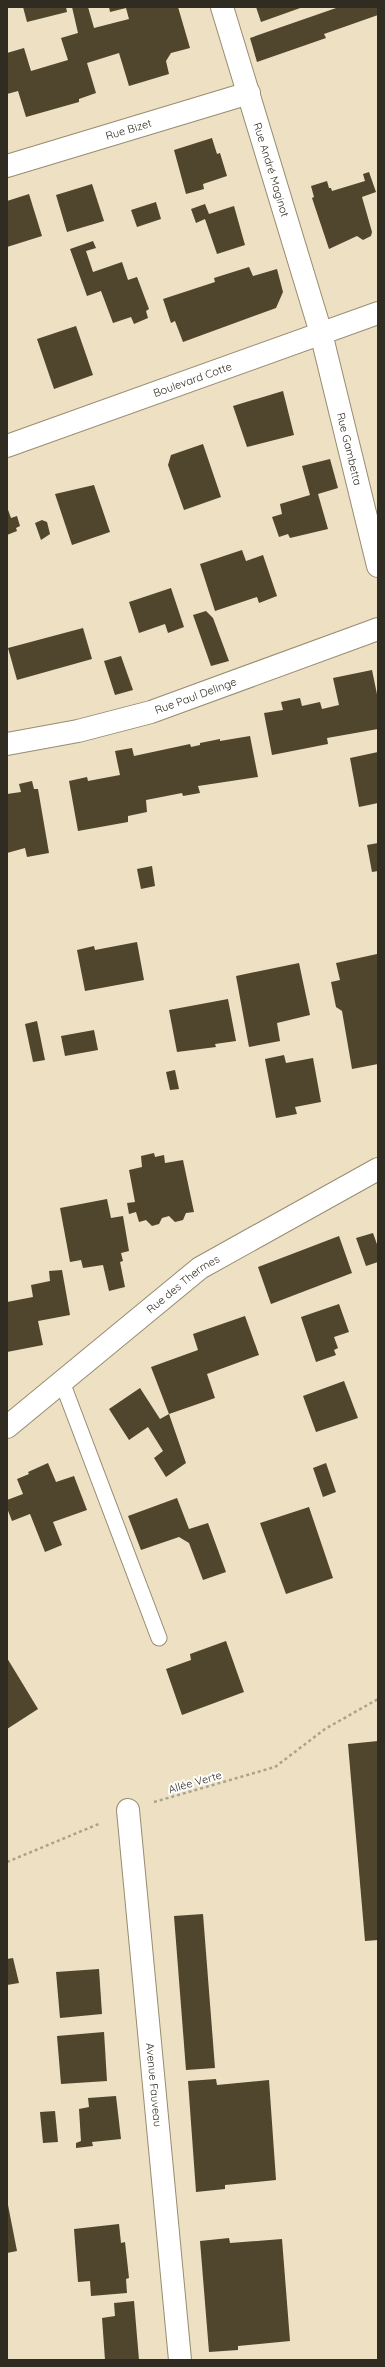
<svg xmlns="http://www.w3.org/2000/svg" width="385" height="2367" font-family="Quicksand,sans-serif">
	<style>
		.building { fill: #50452d }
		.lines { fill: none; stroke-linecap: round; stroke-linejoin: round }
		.service-casing { stroke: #988c71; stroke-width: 17 }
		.minor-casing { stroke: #988c71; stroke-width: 24 }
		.path { stroke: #aca18b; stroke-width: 2.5; stroke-dasharray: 3 3; stroke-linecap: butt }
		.service { stroke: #fff; stroke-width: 15 }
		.minor { stroke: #fff; stroke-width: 22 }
		.labels { text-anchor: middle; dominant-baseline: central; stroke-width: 4; stroke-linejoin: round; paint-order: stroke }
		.street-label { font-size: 11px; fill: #312c21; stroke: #fff }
	</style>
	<rect width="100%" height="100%" fill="#ede0c3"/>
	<g class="building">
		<path d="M23,7H66L67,12L27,22Z"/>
		<path d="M72,7H88L94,28L129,19L126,8L110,12L109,7H178L190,48L171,53L166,61L169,74L129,86L119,53L87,63L96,93L79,99V102L26,117L18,91L7,94V53L24,48L31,71L68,60L61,38L78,33Z"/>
		<path d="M256,7H303L261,22Z"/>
		<path d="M339,7H378V15L324,34L326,38L257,62L250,38Z"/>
		<path d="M212,138L217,154L220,153L227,176L203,184L204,189L186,194L174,150Z"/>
		<path d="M369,172L376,192L362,197L372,232L371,236L363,240L357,236L329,249L312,198L314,197L311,186L327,181L329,188H331L332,191L365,181L363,174Z"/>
		<path d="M92,184L104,221L67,232L56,195Z"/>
		<path d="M29,194L42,236L7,247V201Z"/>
		<path d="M156,202L161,219L137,227L131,210Z"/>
		<path d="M205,204L209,214L234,206L245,245L217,254L205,219L196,223L191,209Z"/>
		<path d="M93,241L96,248L86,251L93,272L122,262L128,280L137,277L149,309L146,311L148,318L134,324L131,317L113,323L101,291L87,296L70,249Z"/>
		<path d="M249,267L253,276L277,269L283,292L276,308L183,342L175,321L171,323L163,299L215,282L214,278Z"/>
		<path d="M76,326L93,375L54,389L37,339Z"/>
		<path d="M283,391L294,435L247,447L233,406Z"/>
		<path d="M203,444L221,497L184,510L168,465L171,455Z"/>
		<path d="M330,459L338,488L318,494L328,529L290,538L288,534L279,537L272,517L282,514L280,504L310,495L302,466Z"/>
		<path d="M94,485L110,532L72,545L55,494Z"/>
		<path d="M7,507L11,518L17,516L20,526L16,528L17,531L7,535Z"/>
		<path d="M42,520L47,522L50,534L41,540L35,523Z"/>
		<path d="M242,550L246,561L263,555L277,596L259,603L257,597L215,611L200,564Z"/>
		<path d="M171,588L184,627L168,633L165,624L139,633L129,602Z"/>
		<path d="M206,611L213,618L229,661L211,666L193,615Z"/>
		<path d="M83,628L92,659L17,680L8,648Z"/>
		<path d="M121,656L133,690L115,695L104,661Z"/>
		<path d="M372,670L378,699V729L327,738L328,744L272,755L264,713L283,710L281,702L300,698L302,706L320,702L322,709L339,705L333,678Z"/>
		<path d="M250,736L258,777L198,786L200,793L183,796L182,793L146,800L147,812L128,816V822L78,831L69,781L87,777L88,781L120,775L115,751L132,748L134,756L190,744L191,747L200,745V743L220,739V741Z"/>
		<path d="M378,752V803L359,807L350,758Z"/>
		<path d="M32,781L34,789H38L49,853L27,857L25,848L7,853V794L21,792L19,784Z"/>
		<path d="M378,843V871L372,872L367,845Z"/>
		<path d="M152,866L155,886L141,889L137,869Z"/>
		<path d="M137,942L144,980L85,991L77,950L94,946L95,950Z"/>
		<path d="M377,954L378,1064L352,1069L342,1011L336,1007L331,982L340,980L336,963Z"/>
		<path d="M299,963L310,1015L277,1023L280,1041L249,1047L236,976Z"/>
		<path d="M228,999L236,1041L215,1044L216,1047L177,1052L169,1010Z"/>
		<path d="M37,1021L45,1060L33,1062L25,1024Z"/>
		<path d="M94,1030L98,1050L65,1056L61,1036Z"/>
		<path d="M284,1055L286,1063L313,1058L321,1102L295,1107L297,1114L276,1118L265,1059Z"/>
		<path d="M175,1070L179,1089L170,1090L166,1072Z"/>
		<path d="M154,1153L155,1157L164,1155L165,1163L183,1160L194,1212L186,1213L183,1220L175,1222L169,1216L162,1218L159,1224L152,1226L146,1220L139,1222L136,1212L129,1214L127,1203L135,1202L129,1170L142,1167L141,1156Z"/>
		<path d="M107,1199L111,1218L123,1216L129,1251L121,1253L123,1261L120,1262L125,1287L109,1291L103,1265L83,1268L81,1260L70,1262L60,1208Z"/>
		<path d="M373,1233L378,1247V1262L366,1266L356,1238Z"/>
		<path d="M339,1236L352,1273L271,1304L258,1267Z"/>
		<path d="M62,1270L70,1315L38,1321L43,1345L7,1352V1302L33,1297L31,1285L50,1281L49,1271Z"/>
		<path d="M339,1304L349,1332L334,1337L338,1348L334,1350L336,1355L316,1362L301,1317Z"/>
		<path d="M245,1316L259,1355L207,1374L215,1398L169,1414L151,1367L198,1350L193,1334Z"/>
		<path d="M344,1381L358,1418L316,1432L303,1396Z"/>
		<path d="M140,1388L160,1419L169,1414L186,1463L166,1477L154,1458L163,1451L148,1427L129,1440L109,1409Z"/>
		<path d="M48,1463L56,1482L74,1476L87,1510L53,1522L62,1545L45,1552L30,1514L12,1521L7,1508V1500L23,1494L17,1479L29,1474L28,1472Z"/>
		<path d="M326,1463L336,1492L323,1497L313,1468Z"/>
		<path d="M177,1498L189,1529L208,1523L226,1572L203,1580L189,1543L179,1537L141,1550L128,1516Z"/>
		<path d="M309,1507L333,1578L286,1594L260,1523Z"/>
		<path d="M226,1641L244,1692L182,1715L166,1669L191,1660L190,1654Z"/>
		<path d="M7,1658L38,1709L7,1729Z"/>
		<path d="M378,1741V1940L365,1941L348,1744Z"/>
		<path d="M203,1914L215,2068L186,2070L174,1916Z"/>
		<path d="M13,1958L19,1983L7,1985V1959Z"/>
		<path d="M99,1969L102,2014L60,2018L56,1972Z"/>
		<path d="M104,2032L107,2081L61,2084L57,2036Z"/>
		<path d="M216,2079L217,2085L269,2080L276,2180L225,2185V2189L196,2192L188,2081Z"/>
		<path d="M116,2096L121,2139L92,2142L93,2146L76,2148V2143L81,2141L79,2109L89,2107L88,2098Z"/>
		<path d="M55,2111L58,2142L43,2143L40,2112Z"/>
		<path d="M7,2200L17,2251L7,2253Z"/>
		<path d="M119,2224L121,2243L125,2242L129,2278L126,2279L127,2293L91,2296L90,2281L78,2282L74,2229Z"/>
		<path d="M229,2238L230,2243L282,2239L290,2341L238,2346V2350L209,2352L200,2241Z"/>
		<path d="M134,2301L139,2360H105L102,2318L115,2316L114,2303Z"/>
	</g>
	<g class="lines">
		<g class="service-casing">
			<path id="service" d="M62,1382L159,1638"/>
		</g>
		<g class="minor-casing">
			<g id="minor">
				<path id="s1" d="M222,7L321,333L378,566"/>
				<path id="s2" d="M7,166L249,93"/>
				<path id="s3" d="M7,446L378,313"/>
				<path id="s4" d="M7,744L78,731L151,712L378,629"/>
				<path id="s5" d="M7,1427L200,1268L378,1169"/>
				<path id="s6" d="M128,1810L180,2360"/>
			</g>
		</g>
		<g class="path">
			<path d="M154,1802L275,1767L325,1729L378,1699"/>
			<path d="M7,1862L101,1823"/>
		</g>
		<use href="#service" class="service"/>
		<use href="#minor" class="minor"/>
	</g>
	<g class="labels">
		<g class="street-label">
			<text stroke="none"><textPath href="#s2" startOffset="127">Rue Bizet</textPath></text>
			<text stroke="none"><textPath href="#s1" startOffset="170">Rue André Maginot</textPath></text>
			<text stroke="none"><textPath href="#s3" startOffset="197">Boulevard Cotte</textPath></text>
			<text stroke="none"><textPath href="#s1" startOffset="460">Rue Gambetta</textPath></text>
			<text stroke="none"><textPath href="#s4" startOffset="195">Rue Paul Delinge</textPath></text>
			<text stroke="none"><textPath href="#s5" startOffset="227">Rue des Thermes</textPath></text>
			<text transform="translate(195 1782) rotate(-16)">Allée Verte</text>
			<text stroke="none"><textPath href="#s6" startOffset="276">Avenue Fauveau</textPath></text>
		</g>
	</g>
	<rect width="385" height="2367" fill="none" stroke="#312c21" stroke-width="16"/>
</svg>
